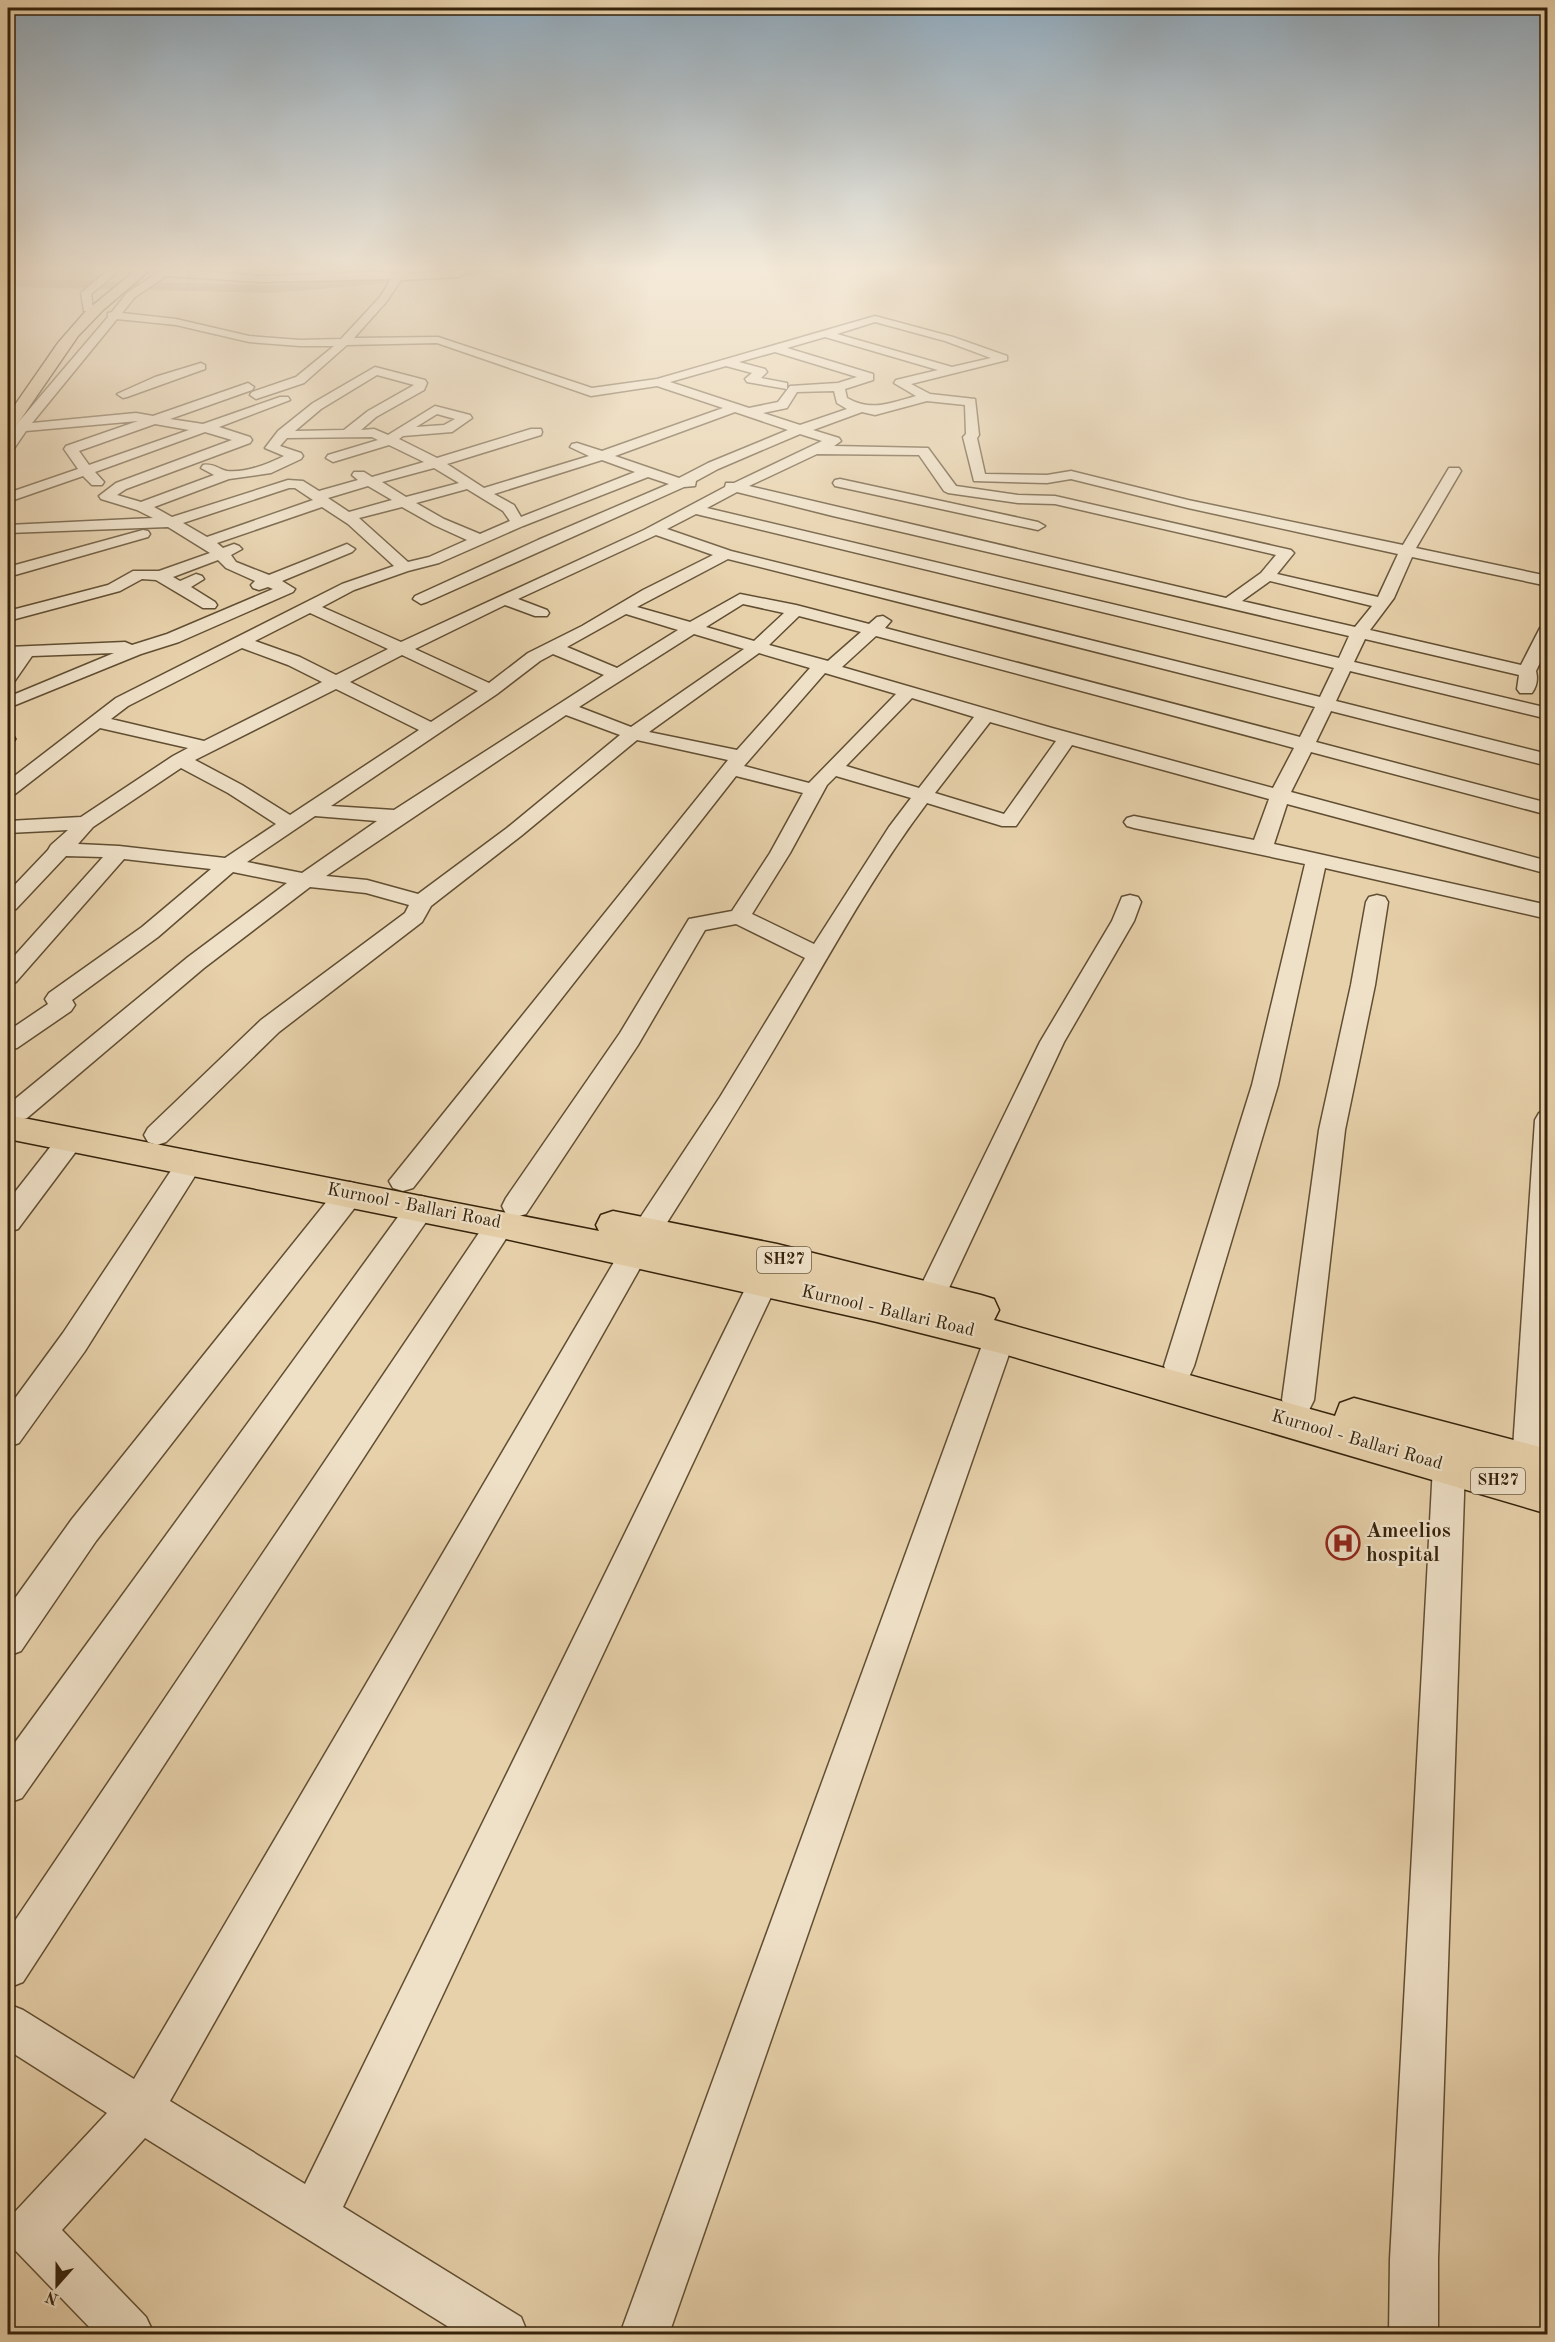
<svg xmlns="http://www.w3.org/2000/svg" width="1555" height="2342" font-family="'Old Standard TT',serif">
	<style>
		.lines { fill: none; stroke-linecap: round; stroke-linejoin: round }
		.river { fill: #aa9674; fill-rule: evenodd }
		.minor-casing { stroke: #614e32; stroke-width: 3 }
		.major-casing { stroke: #34220a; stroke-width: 3 }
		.highway-casing { stroke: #34220a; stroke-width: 3 }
		.minor { fill: #efe1c8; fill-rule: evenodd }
		.major { fill: #e7d1ab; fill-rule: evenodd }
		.highway { fill: #e7d1ab; fill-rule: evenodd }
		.shaded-wall { fill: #665842; stroke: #34220a; stroke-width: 1.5 }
		.labels { text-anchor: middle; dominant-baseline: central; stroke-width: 4.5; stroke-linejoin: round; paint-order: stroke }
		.shield { fill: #efe1c8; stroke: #6c5b43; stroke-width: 1.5 }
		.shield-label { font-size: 16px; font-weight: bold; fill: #34220a }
		.street-label { font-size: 18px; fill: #34220a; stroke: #efe1c8 }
		.near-poi-label { font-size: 21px; font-weight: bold; fill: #34220a; stroke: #efe1c8; text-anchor: start }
	</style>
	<rect width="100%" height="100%" fill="#e7d1ab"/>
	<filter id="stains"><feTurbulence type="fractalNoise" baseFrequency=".00333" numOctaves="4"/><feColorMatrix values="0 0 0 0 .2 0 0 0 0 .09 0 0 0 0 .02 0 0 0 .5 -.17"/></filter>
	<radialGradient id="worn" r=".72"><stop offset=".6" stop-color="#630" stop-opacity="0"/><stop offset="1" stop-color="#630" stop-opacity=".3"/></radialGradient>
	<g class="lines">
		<path class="river" d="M459,269H514L508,273L273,293L8,287V279L273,285Z"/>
		<g class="minor-casing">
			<g id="minor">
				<path d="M109,269H121L91,294L93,309L92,311H84L81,293Z"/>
				<path d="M163,269L262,276L382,272L395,274L400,269H412L407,274L470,269L460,277L401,280L387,301L354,338L438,337L592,388L657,379L875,316L953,337L1007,356V360L911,384L930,394L975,399L979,435L977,438L985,474L1047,475L1071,471L1188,500L1403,545L1449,468H1459L1461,471L1416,548L1548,576V586L1412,557L1394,598L1370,630L1521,665L1540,628L1548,623V646L1536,671C1538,679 1537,686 1532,693H1520L1517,689L1519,675L1365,639L1354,662L1548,708V719L1350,671L1336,701L1548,754V766L1331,711L1316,742L1548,803V815L1311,752L1291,792L1548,861V874L1287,804L1274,844L1548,905V919L1325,868L1278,1085L1194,1366L1190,1375L1179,1379L1168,1375L1164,1366L1252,1085L1305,864L1134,828L1127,826L1124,822L1127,818L1134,816L1254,840L1269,799L1072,745L1016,826H1002L927,803C874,873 831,952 787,1027C745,1099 701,1169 656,1240L646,1243L636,1240L632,1232L636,1224L720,1097L805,958L736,924L705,930L638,1045L526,1214L516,1217L511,1215L515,1223L511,1231L23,1982L8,1988V1931L491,1215L501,1212L506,1214L502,1206L506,1198L620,1033L689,919L732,911L770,853L803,793L736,776L413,1188L403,1191L393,1188L389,1181L728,760L637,740L521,836L431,906L422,922L279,1032L166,1142L157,1145L148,1142L144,1135L148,1128L261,1020L405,913L409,905L366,893L310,887L204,968L27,1118L18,1120L9,1118V1104L188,957L287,883L233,872L158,937L72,1000L75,1005L71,1011L17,1048L8,1050V1031L48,1004L45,999L49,993L142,927L211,869L124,859L16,982L8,985V963L103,857L66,856L16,909L8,911V892L48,850L51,845L68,830L8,833V821L81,817L173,756L188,748L100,728L15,794L8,796V781L116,698L342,584L394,566L348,524L322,507L217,543L223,548L234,544L239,546L242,549L231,555L236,562L269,575L342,546L347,544L355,549L352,552L282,581L295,589L293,592L179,642L141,654L8,708V697L114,653L32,656L14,682L8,683V666L14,657H8V647L125,642L132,645L167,634L273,589L268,587L259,590L253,588L251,585L255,581L226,568L218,560L173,577L180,581L196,574L202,576L204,579L191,587L215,602L217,605L215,608H203L156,580L142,579L120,591L8,621V611L108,585L133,571H159L210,553L168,527L8,533V525L153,518L137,510L101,499L99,496L116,483L232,440L205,432L95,472L104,482L102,485H92L83,476L8,502V493L78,469L64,449L66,446L138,421L26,431L13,450L8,451V438L16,425L108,317V313L112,312L127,293ZM166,276L262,282L391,279L380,297L341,339L300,340L249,336L176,319L122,313L135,297ZM117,319L176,325L249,342L300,346H334L296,377L252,392L250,395L256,399L304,383L347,345L437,343L591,396L657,386L723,408L602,451L577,443L572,444L570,447L589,456L484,488L447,464L541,435L542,432L541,429H531L437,458L399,439L403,436L452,432L472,418L470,415L435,406L388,435L374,429L361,430L376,417L424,390L427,383L425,380L375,367L313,403L278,431L265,448L284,456C268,464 246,473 227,471C218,469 213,463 203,465L201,468L214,475L141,502L117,495L126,489L250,443L252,440L250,437L219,427L290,400L288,397H280L203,424L170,419L252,390L254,387L248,383L153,416L136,413L32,423ZM875,322L945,341L991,358L952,367L837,334ZM825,337L938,370L896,380L894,383L916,396C890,403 872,412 847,398L845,389L873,380V374L787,348ZM775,352L857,377L838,383L790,386L778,402L749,408L670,382L726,366L752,373L745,379L747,382L787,389V383L761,378L767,372L765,369L739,362ZM377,375L414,385L368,411L344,430L295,431L321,409ZM834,391L837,403L847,409L800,425L763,413L787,408L797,392ZM927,401L965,405L966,434L963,437L974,481L1047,483L1071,479L1188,508L1398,554L1378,597L1277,574L1294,553L1291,550L1055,496L1018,495L956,486L928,448L834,446L841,441L839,438L813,430L862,412L875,415ZM735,412L788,430L708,463L679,478L615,456ZM437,414L455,419L444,425L416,427ZM155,424L189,430L89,465L79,451ZM800,434L822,441L734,483H726L725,487L644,530L401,642L322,607L354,590L408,571L439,563L523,526L648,477L669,484L538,540L415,596L413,599L421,604L427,602L684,487L695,486L696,481L718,469ZM372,437L378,440L328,455L326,458L333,462L389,445L424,462L372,477L364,472H354L352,475L358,480L319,491L303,481L288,480L172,517L154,507L229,479L271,473L301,459L303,456L301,453L280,446L287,438ZM817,454L919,455L944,491L948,493L1018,503L1055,504L1276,555L1261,573L1226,598L749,486ZM602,460L635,472L521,517L514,505L494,494ZM434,468L459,483L406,497L382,482ZM368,486L392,500L349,512L328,498ZM289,488H295L313,500L207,537L183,523ZM467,489L503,511L510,521L480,534L444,519L416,503ZM737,492L833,516L1349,636L1339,658L707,508ZM402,507L434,525L467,540L429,557L408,562L359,518ZM696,514L1334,668L1320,697L731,551L667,529ZM656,535L713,555L643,590L582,626L528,653L489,683L415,649L505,605L535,616H547L549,613L547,610L518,599ZM728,559L1315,707L1300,737L885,628L891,621L883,616L877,617L869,624L796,605L740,594L690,622L637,607ZM1270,581L1372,606L1355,627L1242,601ZM743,604L784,613L754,641L706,627ZM310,613L388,649L336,675L300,657L255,641ZM626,614L678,630L617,668L567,647ZM799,616L861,632L828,661L769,645ZM694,634L744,649L631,727L579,707ZM876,636L1294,748L1273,788L1052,728L842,667ZM242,648L288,665L322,682L204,741L111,719L128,706ZM759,653L810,668L737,750L649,732ZM553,654L604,675L394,810L331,806L497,694L540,661ZM402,655L478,691L431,722L350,682ZM825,673L896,694L809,783L744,766ZM336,689L419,730L290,815L242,785L195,760ZM912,698L974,717L919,788L846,766ZM566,715L620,735L507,828L418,894L367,880L326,876ZM990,722L1056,741L1004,814L935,793ZM181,768L228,793L276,824L225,858L119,846L78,844L93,827ZM836,776L911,798L889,827L814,944L752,914L790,853L827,785ZM315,816L377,821L302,873L247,862Z"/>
				<path d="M201,363L205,365V369L127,397L123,398L117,394L155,377Z"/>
				<path d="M840,479L1038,522L1045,526L1038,530L835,486L833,483L835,480Z"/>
				<path d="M143,530L148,531L150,534L148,537L8,577V567Z"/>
				<path d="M1130,895L1138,897L1141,902L1134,921L1064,1042L941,1305L931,1308L921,1305L916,1296L1040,1042L1112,921L1122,897Z"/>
				<path d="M1377,895L1385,897L1388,902L1375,985L1345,1130L1314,1400L1309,1410L1298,1414L1287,1410L1282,1400L1319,1130L1351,985L1366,902L1369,897Z"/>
				<path d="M1548,1111V1397L1544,1463L1540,1474L1528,1478L1516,1474L1512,1463L1535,1120L1539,1113Z"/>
				<path d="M71,1129L80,1132L84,1139L80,1146L18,1229L8,1232V1201L62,1132Z"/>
				<path d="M191,1151L200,1154L204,1161L200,1168L85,1351L19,1443L8,1447V1408L63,1333L182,1154Z"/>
				<path d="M350,1182L360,1185L364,1193L360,1201L96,1541L21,1651L8,1656V1608L72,1519L340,1185Z"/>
				<path d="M421,1196L431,1199L435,1207L431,1215L22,1798L8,1803V1752L411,1199Z"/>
				<path d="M634,1241L644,1245L648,1253L644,1261L170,2101L305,2184L753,1273L763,1270L773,1273L778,1282L343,2207L521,2317L528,2334H460L145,2138L62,2230L146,2317L154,2334H96L13,2248L8,2228L13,2214L107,2113L8,2050V2004L23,2010L134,2079L624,1245Z"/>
				<path d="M1000,1324L1011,1328L1015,1337L669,2334H620L985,1337L989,1328Z"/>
				<path d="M1449,1451L1461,1455L1465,1466L1438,2259V2334H1389L1390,2259L1433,1466L1437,1455Z"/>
			</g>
		</g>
		<g class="major-casing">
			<path id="major" d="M8,1115L599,1231L596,1225L601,1215L613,1211L777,1244L981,1295L994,1299L999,1310L994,1320L1335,1416L1340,1403L1354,1398L1548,1449V1514L1000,1353L877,1322L506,1239L8,1139Z"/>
		</g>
		<g class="highway-casing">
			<path id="highway" d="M137,269H151L103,310L78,336L14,429L8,431V415L58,343L86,311Z"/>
		</g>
		<use href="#minor" class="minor"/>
		<use href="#major" class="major"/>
		<use href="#highway" class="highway"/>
	</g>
	<path class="shaded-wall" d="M8,723L16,739L8,753Z"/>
	<linearGradient id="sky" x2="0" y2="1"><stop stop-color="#8fa8ba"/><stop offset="0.45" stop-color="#f4ead9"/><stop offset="1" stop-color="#f4ead9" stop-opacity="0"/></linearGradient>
	<rect width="1555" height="597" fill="url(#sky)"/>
	<defs>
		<g id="hospital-ring" transform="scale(1.725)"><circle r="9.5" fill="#efe1c8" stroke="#8f2418" stroke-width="1.5"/><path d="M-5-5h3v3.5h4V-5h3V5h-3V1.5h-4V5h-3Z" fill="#8f2418"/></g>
	</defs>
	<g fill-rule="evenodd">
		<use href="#hospital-ring" x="1343" y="1543"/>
	</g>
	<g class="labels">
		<g class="shield">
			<rect x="757" y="1247" width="54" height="26" rx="4.5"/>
			<rect x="1471" y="1468" width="54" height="26" rx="4.5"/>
		</g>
		<g class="shield-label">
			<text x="784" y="1260">SH27</text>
			<text x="1498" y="1481">SH27</text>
		</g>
		<g class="street-label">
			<text transform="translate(414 1206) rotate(11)">Kurnool - Ballari Road</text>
			<text transform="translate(888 1311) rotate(13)">Kurnool - Ballari Road</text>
			<text transform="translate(1357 1440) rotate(16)">Kurnool - Ballari Road</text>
		</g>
		<g class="near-poi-label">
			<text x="1366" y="1531">Ameelios<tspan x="1366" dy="24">hospital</tspan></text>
		</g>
	</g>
	<rect width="1555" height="2342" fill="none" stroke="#e7d1ab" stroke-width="30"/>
	<rect x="9" y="9" width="1537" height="2324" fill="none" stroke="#34220a" stroke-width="3"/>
	<rect x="15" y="15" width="1525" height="2312" fill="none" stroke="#34220a" stroke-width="1.5"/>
	<g transform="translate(57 2285) rotate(201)" stroke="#efe1c8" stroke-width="4.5" paint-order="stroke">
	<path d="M0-4.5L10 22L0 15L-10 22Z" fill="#34220a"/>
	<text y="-9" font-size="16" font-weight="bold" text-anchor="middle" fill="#34220a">N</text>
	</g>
	<rect width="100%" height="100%" filter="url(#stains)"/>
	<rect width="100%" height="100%" fill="url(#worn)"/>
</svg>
